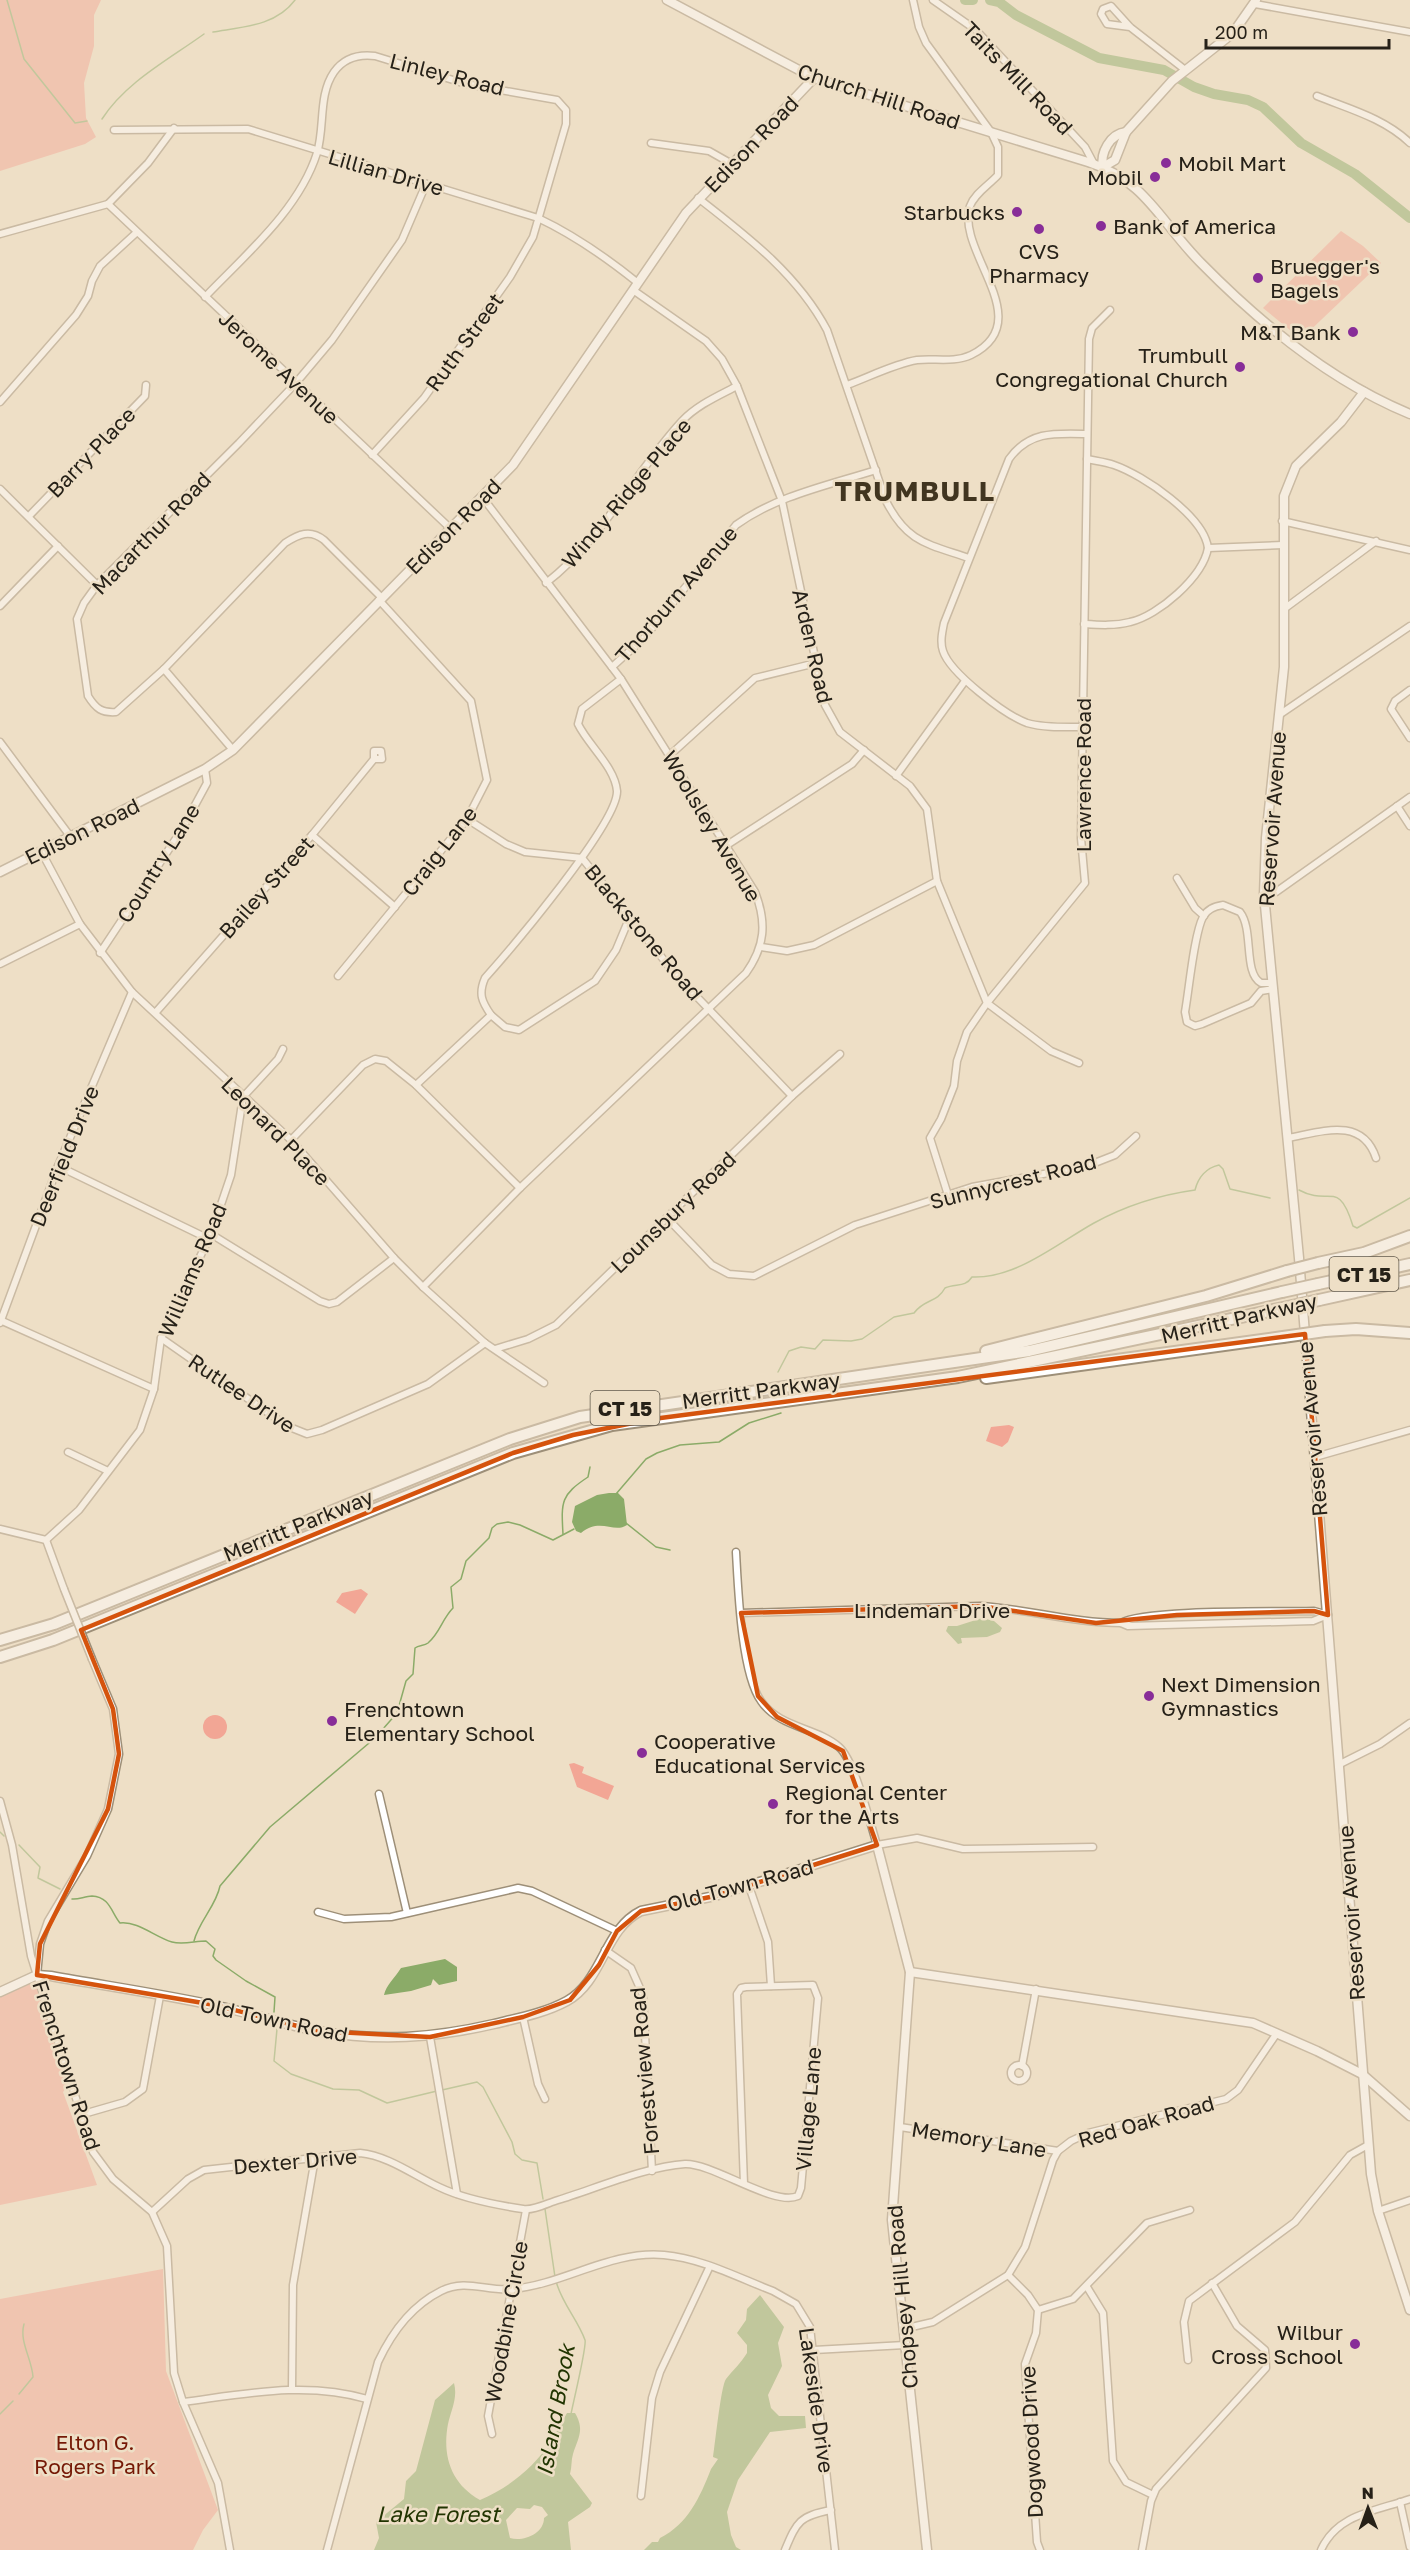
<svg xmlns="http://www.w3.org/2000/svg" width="1410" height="2550" font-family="'Golos Text',sans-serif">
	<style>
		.green { fill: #f2a695 }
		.water { fill: #8bab68; fill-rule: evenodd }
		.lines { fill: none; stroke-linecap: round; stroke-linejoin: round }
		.stream { stroke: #8bab68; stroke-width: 1.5 }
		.river { stroke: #8bab68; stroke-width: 10 }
		.street-casing { stroke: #9d8f78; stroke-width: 9 }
		.secondary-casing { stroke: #9d8f78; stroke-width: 11 }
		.highway-casing { stroke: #9d8f78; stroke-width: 14 }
		.street { stroke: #fff; stroke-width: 6 }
		.secondary { stroke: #fff; stroke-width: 8 }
		.highway { stroke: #fff; stroke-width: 10 }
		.street-bridge-casing { stroke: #9d8f78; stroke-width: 9; stroke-linecap: butt }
		.highway-bridge-casing { stroke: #9d8f78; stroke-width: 14; stroke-linecap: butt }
		.street-bridge { stroke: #fff; stroke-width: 6 }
		.highway-bridge { stroke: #fff; stroke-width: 10 }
		.marked { fill: none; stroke: #d5530d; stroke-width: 4.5; stroke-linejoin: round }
		.poi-dot { fill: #882d98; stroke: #eedfc6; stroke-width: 2 }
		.labels { text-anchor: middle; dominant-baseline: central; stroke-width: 5; stroke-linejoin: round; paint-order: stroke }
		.shield { fill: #eedfc6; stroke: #625a4c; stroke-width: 1.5 }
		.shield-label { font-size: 20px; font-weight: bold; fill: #262118 }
		.street-label { font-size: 21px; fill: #262118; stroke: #eedfc6 }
		.poi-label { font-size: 21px; fill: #262118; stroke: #eedfc6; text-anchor: start }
		.park-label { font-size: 21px; fill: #751906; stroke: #eedfc6 }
		.water-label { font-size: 22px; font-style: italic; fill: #213401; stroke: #eedfc6 }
		.district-label { font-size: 27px; font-weight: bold; letter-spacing: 1.5px; fill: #413520; stroke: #eedfc6 }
	</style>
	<rect width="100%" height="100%" fill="#eedfc6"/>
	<g class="green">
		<path d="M0,0H101L94,15V46L84,83L86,118L96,137L85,144L0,171Z"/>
		<path d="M1341,231L1363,246L1381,263L1301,339L1263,308Z"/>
		<path d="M1009,1425L1014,1427L1008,1442L1002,1447L986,1441L991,1427Z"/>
		<path d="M361,1589L368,1594L355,1614L336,1602L342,1593Z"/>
		<circle cx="215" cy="1727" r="12"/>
		<path d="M574,1763L584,1767L582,1773L614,1786L608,1800L577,1787L569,1764Z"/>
		<path d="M36,1977L68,2086L63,2092L97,2185L0,2205V1991Z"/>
		<path d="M163,2269L166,2371L218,2510L203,2530L193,2550H0V2299Z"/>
	</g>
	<g class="water">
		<path d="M609,1493H618L624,1499L627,1525C614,1534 600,1517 581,1533L576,1531L572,1522L575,1506L597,1495Z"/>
		<path d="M982,1618L994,1621L1002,1628L1000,1632L987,1637L961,1638L962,1643L958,1644L946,1631L948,1626H957Z"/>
		<path d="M445,1959L457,1967V1981L439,1985L433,1979L431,1985L411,1991L384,1995C386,1985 395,1978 401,1968Z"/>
		<path d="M760,2295L784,2327L778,2343L782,2366L768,2395L771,2408L779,2416H805L806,2428L770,2432L738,2480L727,2512L731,2535L736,2547L741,2550H644L652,2542H658L660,2538C688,2524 700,2497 711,2469L718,2459L713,2457C715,2445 721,2385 726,2379C733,2370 741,2363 747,2353V2345L737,2333L746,2320L747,2309Z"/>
		<path d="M454,2383C458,2398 451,2410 448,2424C442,2456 451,2484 480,2500C508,2488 534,2468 551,2441C557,2432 561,2422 567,2413H575C585,2430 578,2438 573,2454C571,2460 572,2467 570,2474L592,2503L590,2507L568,2522L571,2550H374L379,2538L376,2522L404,2499L406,2481L416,2471L435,2400ZM534,2505L542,2507L548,2515L544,2518C544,2534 523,2542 510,2538L506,2520L517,2508L530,2509Z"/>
	</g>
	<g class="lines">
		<g class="stream">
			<path d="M7,0L24,59L75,123L87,121"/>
			<path d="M213,32C242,27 276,26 295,0"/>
			<path d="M102,119C126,82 168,60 204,34"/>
			<path d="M1299,1190C1330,1207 1338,1178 1353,1226L1357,1228L1410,1198"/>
			<path d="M778,1372L789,1351L801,1347L815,1349L823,1340L851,1341L862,1339L894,1317L914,1313C924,1299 937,1303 945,1288C956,1283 965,1288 972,1277C1016,1279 1058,1243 1094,1223C1125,1206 1159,1195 1195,1190C1198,1178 1206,1168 1219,1165L1223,1169L1230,1189L1270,1198"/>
			<path d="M616,1494L646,1459L657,1453L680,1445L719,1442L749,1423L781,1413"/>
			<path d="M626,1523L656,1547L670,1550"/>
			<path d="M563,1534C561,1501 561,1495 588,1477L590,1467"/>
			<path d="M0,1832L4,1836"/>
			<path d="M19,1845L40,1867L38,1878L60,1889"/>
			<path d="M72,1899C78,1900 85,1896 92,1896C110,1897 111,1912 120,1923C138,1921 155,1937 172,1942C183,1945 195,1941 206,1941L215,1949L213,1956L216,1960L246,1981L275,1997L274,2012"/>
			<path d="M194,1941C199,1921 216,1906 220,1886L270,1827L375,1738L397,1713L406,1681L413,1674L415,1648C419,1645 424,1646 428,1643C440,1633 442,1619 453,1608L451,1587L461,1579L466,1561L489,1538L492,1528L497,1524L508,1522L520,1525L553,1540L574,1529"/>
			<path d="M277,2029L274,2061L291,2074L333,2089L359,2090L387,2103L437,2091"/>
			<path d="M442,2090L477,2082L483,2087L512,2142L515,2154L522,2160L537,2163L543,2199"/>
			<path d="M545,2209L555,2277"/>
			<path d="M556,2281C561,2302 578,2320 585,2340C587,2346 573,2403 571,2414"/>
			<path d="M19,2394L33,2377C32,2359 19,2342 24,2324"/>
			<path d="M0,2414L13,2401"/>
		</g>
		<g class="river">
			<path d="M965,0H973"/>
			<path d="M990,0L999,2L1016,15L1099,58L1164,70L1194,87L1214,94L1248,100L1263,107L1301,143L1355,174L1410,218"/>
		</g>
		<g class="street-casing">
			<g id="street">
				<path d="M933,0L976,30L1085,147L1094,164"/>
				<path d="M1255,4L1410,32"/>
				<path d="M1130,27L1107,24L1101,14L1103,9L1111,6L1130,27L1184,69"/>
				<path d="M1317,96C1349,109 1384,118 1410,143"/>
				<path d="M114,130L248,129L538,218C574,235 607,258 638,283"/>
				<path d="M651,143L709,151L732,164"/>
				<path d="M698,198C748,237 797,274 827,330L886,501C907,543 928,544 969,558"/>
				<path d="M108,204L451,529"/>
				<path d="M108,204L148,163L174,128"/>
				<path d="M0,234L108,204"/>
				<path d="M633,290L706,341L722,359L737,386L782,501L825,705L840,732L910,786L927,809L937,881L987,1003L1051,1051L1079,1063"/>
				<path d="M205,297C245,255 299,210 317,153C325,127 318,95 334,72C344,58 359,54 375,56L466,84L557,100L566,110V124L533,237L510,277L424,398L372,455"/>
				<path d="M847,385C869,377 894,364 917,360C934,358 954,363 971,355C1040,321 955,252 970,206C975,193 989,185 998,175V147L991,132L926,43L919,27L913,0"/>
				<path d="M0,402L76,315L88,296L92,281L100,266L136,233"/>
				<path d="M0,489L97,585"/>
				<path d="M29,516L145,396L146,385"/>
				<path d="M1282,521L1410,550"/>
				<path d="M1208,548L1283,545"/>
				<path d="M546,583C603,539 634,473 682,421C697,405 718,396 737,386"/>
				<path d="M381,597L324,540C310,529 299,534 285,543L164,669L116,712C102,713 96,709 88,696L77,619L84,603L97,585L239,443L295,384L332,340L402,240L426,184"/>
				<path d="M0,606L58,546"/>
				<path d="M1284,609L1376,541"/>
				<path d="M1084,624C1100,625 1115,626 1130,622C1158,616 1203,577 1208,548C1204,516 1143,475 1114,465C1105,462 1096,461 1087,459"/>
				<path d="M612,667L644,638L736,525C776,496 829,485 876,470"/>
				<path d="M164,669L233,750"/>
				<path d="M1410,690L1395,701L1391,709L1410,738"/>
				<path d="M1279,715L1410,626"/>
				<path d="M1083,727C1065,727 1044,728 1027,723C1005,715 950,673 943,651C940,642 942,633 944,623L1009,459C1029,431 1055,433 1087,434"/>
				<path d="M0,742L70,836"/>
				<path d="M670,755L755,678L816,663"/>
				<path d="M896,776L965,681"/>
				<path d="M1397,806L1410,826"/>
				<path d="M467,819L506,844L525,852L582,858L676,975L792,1096"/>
				<path d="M312,835L395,907"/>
				<path d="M727,845L852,764L864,750"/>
				<path d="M41,851L80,924L132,992L291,1140L394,1258L423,1287L485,1343L544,1383"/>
				<path d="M1177,878L1195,908L1204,916"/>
				<path d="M1264,895L1276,892L1410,797"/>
				<path d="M761,947L787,951L814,945L937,881"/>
				<path d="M100,953L181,831L207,783L205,769"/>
				<path d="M0,964L80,924"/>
				<path d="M338,976L467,819L487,780L471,701L379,600"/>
				<path d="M1272,983H1261C1243,973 1254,930 1240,912L1223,905C1215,906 1207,909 1203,917C1194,934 1189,990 1185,1012L1187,1022L1195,1026L1202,1024L1251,1003L1261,991L1273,989"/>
				<path d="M156,1012L312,835L374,759V751H381L382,759H374"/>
				<path d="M491,1015C482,1002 478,994 485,978C510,950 618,823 617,791C615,767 588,745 578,724L582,709L621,679"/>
				<path d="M416,1085L491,1015L505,1027L519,1030L595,981L616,950L629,919"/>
				<path d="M1288,1138C1321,1132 1362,1116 1376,1158"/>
				<path d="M291,1140L363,1065L375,1059L386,1061L416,1085L520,1188"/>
				<path d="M58,1166L209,1239"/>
				<path d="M948,1195L930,1138L941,1119L954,1086L957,1061L967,1032L987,1003L1085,883L1081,838L1089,339L1092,328L1110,310"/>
				<path d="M667,1218L712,1265L729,1274L754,1276L855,1225L972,1187L1087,1166L1115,1155L1136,1136"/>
				<path d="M211,1234L320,1301L329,1304L337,1302L394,1258"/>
				<path d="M423,1287L520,1188L746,973C765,946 767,923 755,892L621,679L483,498"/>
				<path d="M0,1320L154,1389"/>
				<path d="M0,1323L58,1166L132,992"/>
				<path d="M161,1338L287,1426L307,1434L322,1430L428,1384L485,1343"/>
				<path d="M495,1349L528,1339L556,1325L792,1096L840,1054"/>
				<path d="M68,1452L108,1471"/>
				<path d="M1315,1457L1410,1430"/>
				<path d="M0,1529L46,1540"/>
				<path d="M46,1540L79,1510L140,1430L154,1389L161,1338L211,1234L231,1175L243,1097L278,1059L283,1049"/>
				<path d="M46,1540L64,1589"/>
				<path d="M736,1552C738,1587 741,1673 761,1701C779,1728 816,1727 839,1747C855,1761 870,1823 877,1845L917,1838L963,1849L1093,1847"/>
				<path d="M741,1613L980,1606C1028,1609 1073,1623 1121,1623L1128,1626L1313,1621L1328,1615"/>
				<path d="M1121,1623C1144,1609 1279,1612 1314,1611L1328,1615"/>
				<path d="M92,1659L113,1709L119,1754L108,1809L87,1856L48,1921L40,1944L37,1975L93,2152L113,2179L152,2212L167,2246L174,2373L183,2402L218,2483L230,2550"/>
				<path d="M1340,1764L1380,1744L1410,1723"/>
				<path d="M379,1794L407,1913"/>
				<path d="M0,1801L12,1845L31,1956L36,1972"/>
				<path d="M749,1886L768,1942L771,1986"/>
				<path d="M318,1912L344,1919L391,1917L518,1888L532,1891L617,1931"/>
				<path d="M605,1950L631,1968L643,1995L652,2171"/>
				<path d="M523,2017L538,2084L545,2099"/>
				<path d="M430,2037L457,2194"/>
				<circle cx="1019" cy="2073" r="8"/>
				<path d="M1022,2066L1036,1989"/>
				<path d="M80,2115L125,2102L143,2089L160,1996"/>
				<path d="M900,2127L1058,2151"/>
				<path d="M1378,2211L1410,2200"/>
				<path d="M152,2212L188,2179L204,2170L360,2153C389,2156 413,2175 439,2187C464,2199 496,2205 523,2209C533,2211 548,2203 558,2200C594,2189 648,2166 685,2164C713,2163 774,2207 798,2196L801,2188L818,1998L813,1985L746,1987L741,1988L737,1994L744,2184"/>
				<path d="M1008,2275L1028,2295L1038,2310L1036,2333L1025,2364L1037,2542L1040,2550"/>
				<path d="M1087,2287L1103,2313L1113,2461L1126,2482L1153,2495"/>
				<path d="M1038,2310L1073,2299L1147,2223L1190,2210"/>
				<path d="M903,2329L933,2322L1008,2275L1025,2247L1053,2160L1058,2151L1071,2141L1088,2133L1226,2099L1238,2090L1277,2033"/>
				<path d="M814,2350L905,2345"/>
				<path d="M1188,2360L1184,2322L1189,2301L1295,2222L1350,2155L1368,2145"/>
				<path d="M292,2389L293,2285L315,2158"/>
				<path d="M183,2402C245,2394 306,2381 367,2399"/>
				<path d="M492,2434L488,2416L526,2210"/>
				<path d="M641,2496L652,2398L660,2372L709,2268"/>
				<path d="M1400,2502L1410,2547"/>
				<path d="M327,2550L378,2362C392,2332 411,2306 441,2291C466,2278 487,2292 513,2289C564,2284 612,2250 664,2255C701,2258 739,2278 773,2291L796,2304L810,2327L835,2550"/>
				<path d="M785,2550C797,2521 800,2516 831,2510"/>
				<path d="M1142,2550L1151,2501L1156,2489L1266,2368L1265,2350L1237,2326L1212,2283"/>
				<path d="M1321,2550C1337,2514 1376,2511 1410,2499"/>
			</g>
		</g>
		<g class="secondary-casing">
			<g id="secondary">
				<path d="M667,0L814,78L1088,162C1147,181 1160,222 1201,263C1260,323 1332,382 1410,414"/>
				<path d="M1103,167L1115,160L1126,132L1172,81L1233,33L1256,0"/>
				<path d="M1103,167C1100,153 1110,134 1126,132"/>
				<path d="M1364,392L1341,422L1296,466L1284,496V667L1266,838L1264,895L1299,1258L1371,2174L1378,2211L1410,2310"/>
				<path d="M0,872L205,769L233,750L513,465L686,213L814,78"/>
				<path d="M910,1972L1253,2023L1317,2051L1362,2074L1410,2116"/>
				<path d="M0,1992L37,1975L51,1976C106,1986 162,1994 217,2006C251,2013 284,2025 318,2031C380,2042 433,2038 494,2024C519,2018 545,2013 567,2001C603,1981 604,1929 641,1911L715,1896L877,1845L910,1972L892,2220L927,2550"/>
			</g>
		</g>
		<g class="highway-casing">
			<g id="highway">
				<path d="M1318,1263L1364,1253L1410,1236"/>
				<path d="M1318,1284L1410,1264"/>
				<path d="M1319,1300L1410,1280"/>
				<path d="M1325,1331L1356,1329L1410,1333"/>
				<path d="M986,1351L1206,1296L1287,1271"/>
				<path d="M986,1378L1283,1337"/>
				<path d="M0,1640L54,1624L510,1439L580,1417L1029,1351L1282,1292"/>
				<path d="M0,1657L53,1640L513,1453L612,1425L958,1377L1283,1308"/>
			</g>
		</g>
		<use href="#street" class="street"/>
		<use href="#secondary" class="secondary"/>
		<use href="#highway" class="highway"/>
		<g class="street-bridge-casing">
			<path id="street-bridge" d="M64,1589L92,1659"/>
		</g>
		<g class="highway-bridge-casing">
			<g id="highway-bridge">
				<path d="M1287,1271L1318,1263"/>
				<path d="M1282,1292L1318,1284"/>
				<path d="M1283,1308L1319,1300"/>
				<path d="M1283,1337L1325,1331"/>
			</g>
		</g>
		<use href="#street-bridge" class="street-bridge"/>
		<use href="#highway-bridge" class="highway-bridge"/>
	</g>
	<path d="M0 0H1410V2550H0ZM1305,1334L1328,1615L1314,1611L1177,1615L1096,1623L980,1606L741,1613L758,1696L777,1717L843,1751L877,1845L715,1896L641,1911L617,1931L599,1965L570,2000L523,2017L430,2037L317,2031L215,2005L37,1975L40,1944L108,1809L119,1754L113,1709L81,1630L513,1453L573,1435L653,1419Z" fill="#eedfc6" fill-opacity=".55" fill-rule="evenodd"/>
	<path class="marked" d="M1305,1334L1328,1615L1314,1611L1177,1615L1096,1623L980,1606L741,1613L758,1696L777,1717L843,1751L877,1845L715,1896L641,1911L617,1931L599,1965L570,2000L523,2017L430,2037L317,2031L215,2005L37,1975L40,1944L108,1809L119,1754L113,1709L81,1630L513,1453L573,1435L653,1419Z"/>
	<g class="poi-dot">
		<circle cx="1166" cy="163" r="6"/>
		<circle cx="1155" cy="177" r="6"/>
		<circle cx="1017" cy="212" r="6"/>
		<circle cx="1101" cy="226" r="6"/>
		<circle cx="1039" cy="229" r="6"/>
		<circle cx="1258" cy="278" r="6"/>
		<circle cx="1353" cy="332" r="6"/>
		<circle cx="1240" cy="367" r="6"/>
		<circle cx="1149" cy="1696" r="6"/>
		<circle cx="332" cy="1721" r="6"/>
		<circle cx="642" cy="1753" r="6"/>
		<circle cx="773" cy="1804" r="6"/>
		<circle cx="1355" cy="2344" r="6"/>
	</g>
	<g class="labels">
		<g class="shield">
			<rect x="1329.5" y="1257" width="69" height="34" rx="4.5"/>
			<rect x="590.5" y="1391" width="69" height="34" rx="4.5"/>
		</g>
		<g class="shield-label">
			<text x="1364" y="1274">CT 15</text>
			<text x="625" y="1408">CT 15</text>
		</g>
		<g class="street-label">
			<text transform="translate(447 74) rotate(14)">Linley Road</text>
			<text transform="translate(1018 78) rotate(46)">Taits Mill Road</text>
			<text transform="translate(879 96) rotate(18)">Church Hill Road</text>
			<text transform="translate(751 144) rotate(-46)">Edison Road</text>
			<text transform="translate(386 172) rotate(16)">Lillian Drive</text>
			<text transform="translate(464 342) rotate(-54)">Ruth Street</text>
			<text transform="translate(279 367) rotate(43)">Jerome Avenue</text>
			<text transform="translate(91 452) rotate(-46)">Barry Place</text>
			<text transform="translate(626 493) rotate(-50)">Windy Ridge Place</text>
			<text transform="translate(453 526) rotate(-45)">Edison Road</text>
			<text transform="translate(151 533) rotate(-46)">Macarthur Road</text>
			<text transform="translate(676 594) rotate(-49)">Thorburn Avenue</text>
			<text transform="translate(813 646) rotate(77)">Arden Road</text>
			<text transform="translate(1083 775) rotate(-90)">Lawrence Road</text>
			<text transform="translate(1272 819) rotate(-86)">Reservoir Avenue</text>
			<text transform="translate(712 826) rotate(59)">Woolsley Avenue</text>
			<text transform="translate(82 831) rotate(-26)">Edison Road</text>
			<text transform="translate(439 851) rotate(-52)">Craig Lane</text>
			<text transform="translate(158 863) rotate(-58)">Country Lane</text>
			<text transform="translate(266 887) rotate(-48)">Bailey Street</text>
			<text transform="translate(644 932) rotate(50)">Blackstone Road</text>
			<text transform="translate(276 1131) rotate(45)">Leonard Place</text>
			<text transform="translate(64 1156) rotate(-68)">Deerfield Drive</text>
			<text transform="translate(1013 1181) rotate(-14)">Sunnycrest Road</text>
			<text transform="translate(673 1212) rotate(-44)">Lounsbury Road</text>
			<text transform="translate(192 1270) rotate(-67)">Williams Road</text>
			<text transform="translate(1239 1318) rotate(-13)">Merritt Parkway</text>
			<text transform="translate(761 1390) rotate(-8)">Merritt Parkway</text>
			<text transform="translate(242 1393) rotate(34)">Rutlee Drive</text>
			<text transform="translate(1312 1429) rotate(-95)">Reservoir Avenue</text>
			<text transform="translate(298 1525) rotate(-22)">Merritt Parkway</text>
			<text x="932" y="1610">Lindeman Drive</text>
			<text transform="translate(740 1885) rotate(-15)">Old Town Road</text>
			<text transform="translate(1351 1913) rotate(-94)">Reservoir Avenue</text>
			<text transform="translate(274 2019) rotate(12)">Old Town Road</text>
			<text transform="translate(67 2065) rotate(72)">Frenchtown Road</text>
			<text transform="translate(644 2071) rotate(-95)">Forestview Road</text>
			<text transform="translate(808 2109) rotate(-85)">Village Lane</text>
			<text transform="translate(1146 2121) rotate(-16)">Red Oak Road</text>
			<text transform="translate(979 2139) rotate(9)">Memory Lane</text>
			<text transform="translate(295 2161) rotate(-5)">Dexter Drive</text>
			<text transform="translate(902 2297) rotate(-95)">Chopsey Hill Road</text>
			<text transform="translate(506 2322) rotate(-80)">Woodbine Circle</text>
			<text transform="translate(817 2400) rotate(82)">Lakeside Drive</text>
			<text transform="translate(1031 2442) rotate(-93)">Dogwood Drive</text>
		</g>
		<g class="poi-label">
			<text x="1178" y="163">Mobil Mart</text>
			<text x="1143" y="177" text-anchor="end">Mobil</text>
			<text x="1005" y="212" text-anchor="end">Starbucks</text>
			<text x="1113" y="226">Bank of America</text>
			<text x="1039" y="251" text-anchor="middle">CVS<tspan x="1039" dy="24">Pharmacy</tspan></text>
			<text x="1270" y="266">Bruegger's<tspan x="1270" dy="24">Bagels</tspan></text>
			<text x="1341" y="332" text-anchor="end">M&amp;T Bank</text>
			<text x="1228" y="355" text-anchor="end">Trumbull<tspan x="1228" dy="24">Congregational Church</tspan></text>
			<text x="1161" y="1684">Next Dimension<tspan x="1161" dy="24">Gymnastics</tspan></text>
			<text x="344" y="1709">Frenchtown<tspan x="344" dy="24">Elementary School</tspan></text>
			<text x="654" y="1741">Cooperative<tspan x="654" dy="24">Educational Services</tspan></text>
			<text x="785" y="1792">Regional Center<tspan x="785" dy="24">for the Arts</tspan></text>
			<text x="1343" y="2332" text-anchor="end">Wilbur<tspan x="1343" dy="24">Cross School</tspan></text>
		</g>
		<g class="park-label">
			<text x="95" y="2442">Elton G.<tspan x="95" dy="24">Rogers Park</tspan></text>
		</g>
		<g class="water-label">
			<text transform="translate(555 2410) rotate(-80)">Island Brook</text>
			<text x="438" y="2513">Lake Forest</text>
		</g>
		<g class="district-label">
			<text x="915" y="491">TRUMBULL</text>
		</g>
	</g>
	<g transform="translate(1368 2508) rotate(359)" stroke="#eedfc6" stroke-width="4.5" paint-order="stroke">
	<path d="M0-4.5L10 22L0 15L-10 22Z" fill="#262118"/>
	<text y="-9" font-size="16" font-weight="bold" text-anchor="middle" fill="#262118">N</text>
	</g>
	<path d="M1206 39v9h183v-9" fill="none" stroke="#262118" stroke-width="3"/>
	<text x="1215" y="39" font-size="18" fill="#262118" stroke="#eedfc6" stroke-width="4.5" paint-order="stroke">200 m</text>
</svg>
